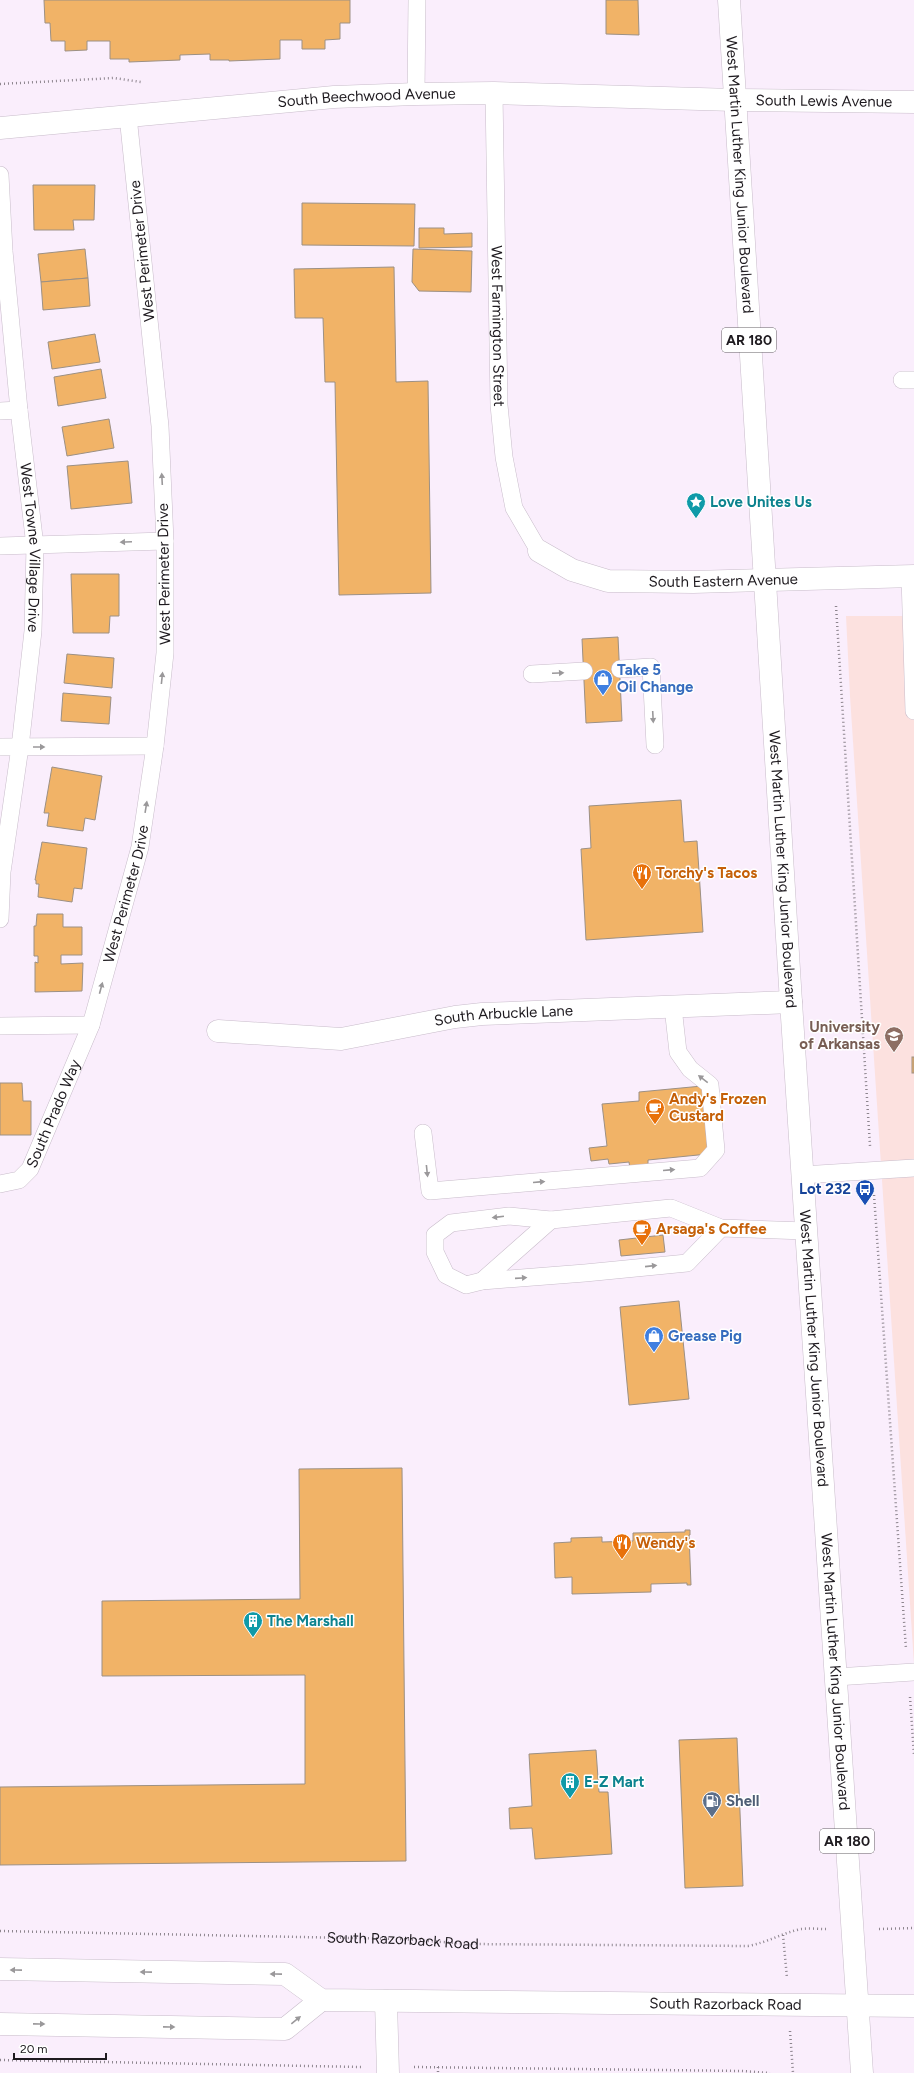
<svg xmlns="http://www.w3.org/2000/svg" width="914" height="2073" font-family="Figtree,sans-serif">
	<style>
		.education { fill: #fce1df }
		.building { fill: #f1b367; stroke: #9c9084 }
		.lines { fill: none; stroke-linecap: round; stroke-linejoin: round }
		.lane-casing { stroke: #c8bcca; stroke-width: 18 }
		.street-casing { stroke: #c8bcca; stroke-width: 23 }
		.secondary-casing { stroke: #c8bcca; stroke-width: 23 }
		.primary-casing { stroke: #c8bcca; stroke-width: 23 }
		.path { stroke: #8d858e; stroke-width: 2.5; stroke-dasharray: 1 3; stroke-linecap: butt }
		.lane { stroke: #fff; stroke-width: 17 }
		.street { stroke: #fff; stroke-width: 22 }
		.secondary { stroke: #fff; stroke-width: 22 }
		.primary { stroke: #fff; stroke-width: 22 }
		.oneway { fill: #9a989a }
		.labels { text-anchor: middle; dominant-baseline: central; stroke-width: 3; stroke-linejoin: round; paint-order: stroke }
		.shield { fill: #fff; stroke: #625f62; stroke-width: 1 }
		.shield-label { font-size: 14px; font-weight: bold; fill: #1e1a1f }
		.street-label { font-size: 15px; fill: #1e1a1f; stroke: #fff }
		.culture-label { font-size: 15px; font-weight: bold; fill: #0d838f; stroke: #fff; text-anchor: start }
		.shop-label { font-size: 15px; font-weight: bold; fill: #366cbe; stroke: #fff; text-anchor: start }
		.food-label { font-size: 15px; font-weight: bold; fill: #c56008; stroke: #fff; text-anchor: start }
		.education-label { font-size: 15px; font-weight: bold; fill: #785e54; stroke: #fff; text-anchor: end }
		.transit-label { font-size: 15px; font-weight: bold; fill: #164399; stroke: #fff; text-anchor: end }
		.service-label { font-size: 15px; font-weight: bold; fill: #4e5e75; stroke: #fff; text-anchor: start }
	</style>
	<rect width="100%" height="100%" fill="#faeefc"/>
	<path class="education" d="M846,616H914V1664L850,696Z"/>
	<g class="building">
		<path d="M44,0H350V23H340V39L325,40V49H302V40H280V59L229,61V60H210V54L180,55V60L129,62V59H110V41H87V50L65,51V41H51L50,23H45Z"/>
		<path d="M606,0H638L639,35L606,34Z"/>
		<path d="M33,185H95L94,220H73L74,230H34Z"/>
		<path d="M302,203L415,204L414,246L302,245Z"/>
		<path d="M419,228H444V234L472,233V247L419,248Z"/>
		<path d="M85,249L88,278L41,282L38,254Z"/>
		<path d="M413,249L472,251L471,292L419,291L412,282Z"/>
		<path d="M394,267L396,382L428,381L431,593L339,595L335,382H325L323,318H295L294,269Z"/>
		<path d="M88,278L90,306L43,310L41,282Z"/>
		<path d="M95,334L100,362L52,369L48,342Z"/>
		<path d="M101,369L106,398L58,406L54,377Z"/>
		<path d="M109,419L114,448L67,456L62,427Z"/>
		<path d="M128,461L132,503L71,509L67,466Z"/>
		<path d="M71,574H119V616H110L109,633H73Z"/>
		<path d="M618,637L622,721L586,723L582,639Z"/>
		<path d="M67,654L114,658L112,688L64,683Z"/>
		<path d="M63,693L111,697L109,724L61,721Z"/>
		<path d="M52,767L102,776L95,820L85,818L83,831L47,826L49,813H44Z"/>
		<path d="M681,800L684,842L697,841L703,932L586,940L581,849L591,848L589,806Z"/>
		<path d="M42,842L87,848L82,889L74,888L72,902L38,897L39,884H36V880H35Z"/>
		<path d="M37,914H63V927H82V955H61V964L83,963L82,991L35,992V962L38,963V956H34V926H36Z"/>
		<rect x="912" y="1057" width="2" height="16"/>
		<path d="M0,1083H22L23,1101H31V1135H0Z"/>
		<path d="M702,1086L708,1154L648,1160V1167L630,1169L629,1162L609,1164L608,1159L591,1161L589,1148L607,1146L602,1104L639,1101V1092Z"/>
		<path d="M663,1235L665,1252L621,1256L619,1240Z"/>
		<path d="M679,1301L689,1399L629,1405L620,1307Z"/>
		<path d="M402,1468L406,1861L0,1865V1787L305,1784V1675L102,1676V1601L300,1599L299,1469Z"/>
		<path d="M685,1530H690V1535H689L691,1585H687V1583L651,1584V1592L572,1594V1577L555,1578L554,1543L571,1542V1538L602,1537V1542L633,1541V1533L685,1532Z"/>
		<path d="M737,1738L743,1886L685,1888L679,1740Z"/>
		<path d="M596,1750L599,1792H608L612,1854L535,1859L532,1828L510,1829L509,1808L532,1806L529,1754Z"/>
	</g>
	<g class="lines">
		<g class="lane-casing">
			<g id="lane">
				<path id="s2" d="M494,93L499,405L504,457L514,508L539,551"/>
				<path d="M416,94L417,0"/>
				<path id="s3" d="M0,175L4,251L19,410L35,546L33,631L20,747L2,872L0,919"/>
				<path d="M902,380H914"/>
				<path d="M0,411L19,410"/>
				<path d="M0,546L165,541"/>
				<path d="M910,576L914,711"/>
				<path d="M620,669L651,667L655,745"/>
				<path d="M532,674L584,671"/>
				<path d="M0,747L155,746"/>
				<path d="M0,1026L91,1025"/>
				<path d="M423,1133L430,1191L700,1168L716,1150L710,1085L690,1069L678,1052L673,1007"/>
				<path d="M802,1175L914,1168"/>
				<path id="s4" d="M0,1184L19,1180L30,1169L91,1025L140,847L155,746L165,653V541L160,426L128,116"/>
				<path d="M721,1228L687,1263L585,1273L482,1281L466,1285L446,1275L435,1252V1235L451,1223L509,1216L551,1220L671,1208L721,1228L806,1231"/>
				<path d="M482,1281L551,1220"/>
				<path d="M836,1677L914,1672"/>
			</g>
		</g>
		<g class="street-casing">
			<g id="street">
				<path id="s5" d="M734,100L914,102"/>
				<path id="s6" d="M539,551L572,570L608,581L693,582L914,576"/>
				<path id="s7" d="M218,1031L341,1039L455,1017L482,1014L791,1002"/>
				<path d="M386,2001L388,2073"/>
			</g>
		</g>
		<g class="secondary-casing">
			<g id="secondary">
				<path id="s8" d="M0,128L334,97L416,94L494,93L734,100"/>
				<path id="s9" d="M0,1969L285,1974L321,2000L914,2006"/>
				<path d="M0,2024L285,2029L321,2000"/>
			</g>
		</g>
		<g class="primary-casing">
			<g id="primary">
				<path id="s10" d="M729,0L791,1002L862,2073"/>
			</g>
		</g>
		<g class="path">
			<path d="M0,84L114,78L141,82"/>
			<path d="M836,606L870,1146"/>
			<path d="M874,1195L906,1649"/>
			<path d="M910,1697L914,1755"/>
			<path d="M879,1929L914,1928"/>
			<path id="s1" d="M0,1931L401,1939L470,1944L748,1946C769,1942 782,1933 801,1929C809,1928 818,1929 826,1929"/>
			<path d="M783,1935L787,1978"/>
			<path d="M790,2031L793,2073"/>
			<path d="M0,2060L361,2067"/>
			<path d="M414,2067L742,2071L770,2073"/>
			<path d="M438,2067V2073"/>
		</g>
		<use href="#lane" class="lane"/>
		<use href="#street" class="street"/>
		<use href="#secondary" class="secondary"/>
		<use href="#primary" class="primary"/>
	</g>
	<defs><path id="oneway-solid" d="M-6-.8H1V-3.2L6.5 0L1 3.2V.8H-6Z"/></defs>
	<g class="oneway">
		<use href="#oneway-solid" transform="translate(162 479) rotate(-93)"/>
		<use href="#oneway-solid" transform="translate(126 542) rotate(178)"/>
		<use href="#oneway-solid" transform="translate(558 673) rotate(-3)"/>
		<use href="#oneway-solid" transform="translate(162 678) rotate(-84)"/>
		<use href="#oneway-solid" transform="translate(653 717) rotate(87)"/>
		<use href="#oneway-solid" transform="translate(39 747)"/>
		<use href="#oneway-solid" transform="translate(146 807) rotate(-81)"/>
		<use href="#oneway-solid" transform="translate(101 988) rotate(-75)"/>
		<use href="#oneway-solid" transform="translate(703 1079) rotate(-142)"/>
		<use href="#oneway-solid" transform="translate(669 1170) rotate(-5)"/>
		<use href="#oneway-solid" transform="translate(427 1171) rotate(84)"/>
		<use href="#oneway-solid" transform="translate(539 1182) rotate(-5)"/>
		<use href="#oneway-solid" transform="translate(498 1217) rotate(173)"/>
		<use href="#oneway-solid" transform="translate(651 1266) rotate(-6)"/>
		<use href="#oneway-solid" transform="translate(521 1278) rotate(-4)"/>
		<use href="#oneway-solid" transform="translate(16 1970) rotate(-179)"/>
		<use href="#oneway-solid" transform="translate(146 1972) rotate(-179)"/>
		<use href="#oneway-solid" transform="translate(276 1974) rotate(-179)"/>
		<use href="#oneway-solid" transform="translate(296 2020) rotate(-39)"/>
		<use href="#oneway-solid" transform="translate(39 2024) rotate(1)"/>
		<use href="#oneway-solid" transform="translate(169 2027) rotate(1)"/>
	</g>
	<defs>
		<g id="sight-pin" transform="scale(1)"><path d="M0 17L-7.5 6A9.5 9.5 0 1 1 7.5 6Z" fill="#0f9aa8" stroke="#fff"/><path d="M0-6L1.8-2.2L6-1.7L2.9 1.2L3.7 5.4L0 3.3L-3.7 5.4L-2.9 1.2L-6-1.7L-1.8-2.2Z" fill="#fff"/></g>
		<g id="shop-pin" transform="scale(1)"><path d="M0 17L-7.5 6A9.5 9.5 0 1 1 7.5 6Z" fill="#3f7fe0" stroke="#fff"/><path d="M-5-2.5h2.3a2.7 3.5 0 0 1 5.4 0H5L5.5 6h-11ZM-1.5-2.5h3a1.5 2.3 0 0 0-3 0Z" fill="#fff"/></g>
		<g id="restaurant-pin" transform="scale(1)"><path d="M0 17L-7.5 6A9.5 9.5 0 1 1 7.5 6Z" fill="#e8710a" stroke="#fff"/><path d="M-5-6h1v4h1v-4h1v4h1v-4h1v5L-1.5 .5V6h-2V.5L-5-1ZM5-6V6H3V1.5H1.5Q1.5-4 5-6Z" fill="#fff"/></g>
		<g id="university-pin" transform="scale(1)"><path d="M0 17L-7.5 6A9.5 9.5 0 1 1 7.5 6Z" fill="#8d6e63" stroke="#fff"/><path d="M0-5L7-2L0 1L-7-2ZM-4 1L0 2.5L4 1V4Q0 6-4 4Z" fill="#fff"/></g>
		<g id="cafe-pin" transform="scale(1)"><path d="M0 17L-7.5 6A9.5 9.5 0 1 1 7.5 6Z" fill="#e8710a" stroke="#fff"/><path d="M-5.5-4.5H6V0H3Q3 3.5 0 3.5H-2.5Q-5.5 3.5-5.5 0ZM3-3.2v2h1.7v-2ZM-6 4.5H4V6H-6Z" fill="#fff"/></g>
		<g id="bus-pin" transform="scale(1)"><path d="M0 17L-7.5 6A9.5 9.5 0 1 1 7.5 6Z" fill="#1a4fb4" stroke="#fff"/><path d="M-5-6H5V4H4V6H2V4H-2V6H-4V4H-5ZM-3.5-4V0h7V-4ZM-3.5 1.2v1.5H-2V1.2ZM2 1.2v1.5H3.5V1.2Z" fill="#fff"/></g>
		<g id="building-pin" transform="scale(1)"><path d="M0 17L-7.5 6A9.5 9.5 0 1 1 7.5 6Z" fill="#0f9aa8" stroke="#fff"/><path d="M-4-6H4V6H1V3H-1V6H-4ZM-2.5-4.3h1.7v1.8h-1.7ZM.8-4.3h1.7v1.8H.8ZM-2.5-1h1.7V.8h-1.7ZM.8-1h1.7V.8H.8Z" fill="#fff"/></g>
		<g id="fuel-pin" transform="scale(1)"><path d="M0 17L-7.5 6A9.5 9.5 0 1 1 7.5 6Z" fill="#5c6f8a" stroke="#fff"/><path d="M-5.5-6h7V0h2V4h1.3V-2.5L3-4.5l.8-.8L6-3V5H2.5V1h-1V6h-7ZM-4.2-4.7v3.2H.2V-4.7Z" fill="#fff"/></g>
	</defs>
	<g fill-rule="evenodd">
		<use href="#sight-pin" x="696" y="502"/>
		<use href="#shop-pin" x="603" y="679"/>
		<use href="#restaurant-pin" x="642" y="873"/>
		<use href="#university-pin" x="894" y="1036"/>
		<use href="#cafe-pin" x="655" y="1108"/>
		<use href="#bus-pin" x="865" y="1189"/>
		<use href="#cafe-pin" x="642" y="1229"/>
		<use href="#shop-pin" x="654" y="1336"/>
		<use href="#restaurant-pin" x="622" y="1543"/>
		<use href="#building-pin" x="253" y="1621"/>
		<use href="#building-pin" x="570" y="1782"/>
		<use href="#fuel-pin" x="712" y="1801"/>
	</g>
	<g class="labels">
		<g class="shield">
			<rect x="722" y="328" width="54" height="24" rx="3"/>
			<rect x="820" y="1829" width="54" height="24" rx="3"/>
		</g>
		<g class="shield-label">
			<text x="749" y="340">AR 180</text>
			<text x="847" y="1841">AR 180</text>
		</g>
		<g class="street-label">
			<text stroke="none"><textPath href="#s8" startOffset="368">South Beechwood Avenue</textPath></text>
			<text stroke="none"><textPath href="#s5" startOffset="90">South Lewis Avenue</textPath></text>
			<text stroke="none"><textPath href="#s10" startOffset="175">West Martin Luther King Junior Boulevard</textPath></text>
			<text transform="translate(142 251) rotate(-96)">West Perimeter Drive</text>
			<text stroke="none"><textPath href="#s2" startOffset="233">West Farmington Street</textPath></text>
			<text stroke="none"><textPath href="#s3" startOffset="374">West Towne Village Drive</textPath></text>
			<text transform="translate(164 574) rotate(-91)">West Perimeter Drive</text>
			<text stroke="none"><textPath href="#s6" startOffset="191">South Eastern Avenue</textPath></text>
			<text stroke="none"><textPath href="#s10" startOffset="871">West Martin Luther King Junior Boulevard</textPath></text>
			<text stroke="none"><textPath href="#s4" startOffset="327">West Perimeter Drive</textPath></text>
			<text stroke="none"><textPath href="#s7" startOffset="288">South Arbuckle Lane</textPath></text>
			<text stroke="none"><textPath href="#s4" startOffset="95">South Prado Way</textPath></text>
			<text stroke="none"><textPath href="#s10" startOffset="1351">West Martin Luther King Junior Boulevard</textPath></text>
			<text stroke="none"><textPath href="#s10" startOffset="1675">West Martin Luther King Junior Boulevard</textPath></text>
			<text stroke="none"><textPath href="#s1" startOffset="403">South Razorback Road</textPath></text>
			<text stroke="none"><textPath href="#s9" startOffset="734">South Razorback Road</textPath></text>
		</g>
		<g class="culture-label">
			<text x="710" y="502">Love Unites Us</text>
			<text x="267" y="1621">The Marshall</text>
			<text x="584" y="1782">E-Z Mart</text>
		</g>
		<g class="shop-label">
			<text x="617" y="670">Take 5<tspan x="617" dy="17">Oil Change</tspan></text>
			<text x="668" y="1336">Grease Pig</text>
		</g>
		<g class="food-label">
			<text x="656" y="873">Torchy's Tacos</text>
			<text x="669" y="1099">Andy's Frozen<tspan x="669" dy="17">Custard</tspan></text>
			<text x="656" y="1229">Arsaga's Coffee</text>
			<text x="636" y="1543">Wendy's</text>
		</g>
		<g class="education-label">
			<text x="880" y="1027">University<tspan x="880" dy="17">of Arkansas</tspan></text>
		</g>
		<g class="transit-label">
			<text x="851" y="1189">Lot 232</text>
		</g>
		<g class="service-label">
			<text x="726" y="1801">Shell</text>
		</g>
	</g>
	<path d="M14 2053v6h92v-6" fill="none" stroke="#1e1a1f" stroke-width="2"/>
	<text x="20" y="2053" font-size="12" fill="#1e1a1f" stroke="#ffffff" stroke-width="3" paint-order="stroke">20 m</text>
</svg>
